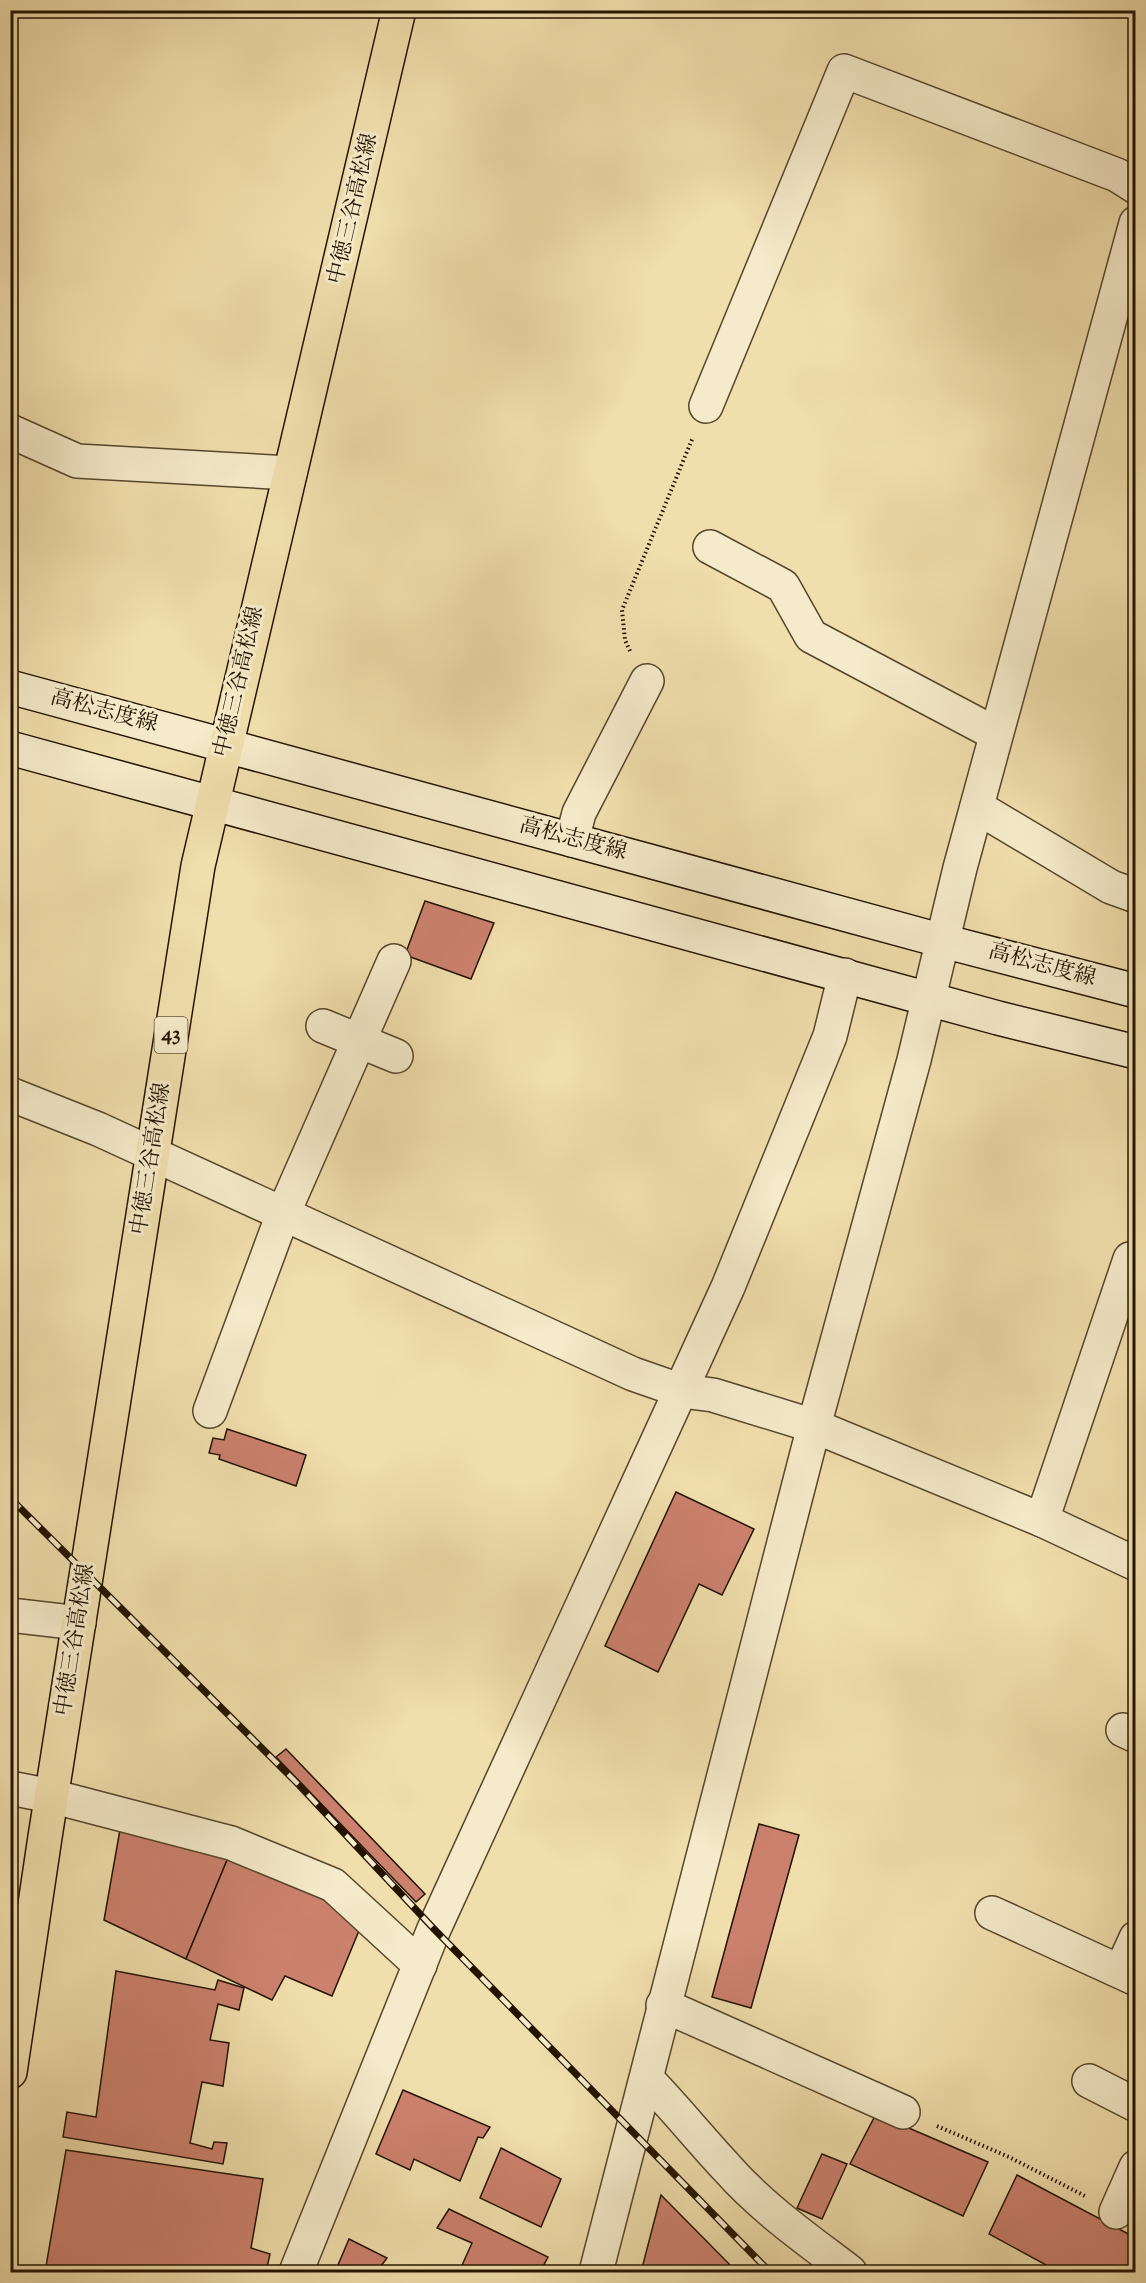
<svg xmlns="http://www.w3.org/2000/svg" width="1146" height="2283" font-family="'Sorts Mill Goudy','Noto Serif JP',serif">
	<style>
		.building { fill: #cb816e; stroke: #231300; stroke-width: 1.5 }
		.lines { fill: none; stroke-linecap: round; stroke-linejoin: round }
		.minor-casing { stroke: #56462b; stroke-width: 36 }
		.tertiary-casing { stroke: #56462b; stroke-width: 36 }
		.secondary-casing { stroke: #231300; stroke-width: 36 }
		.primary-casing { stroke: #231300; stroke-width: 36 }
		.path { stroke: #231300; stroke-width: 4; stroke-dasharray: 1.5 3; stroke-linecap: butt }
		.minor { stroke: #f5eac9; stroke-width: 33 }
		.tertiary { stroke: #f5eac9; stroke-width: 33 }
		.secondary { stroke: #f5eac9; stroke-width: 33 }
		.primary { stroke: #f0deac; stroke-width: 33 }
		.rail-casing { stroke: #231300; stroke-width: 7 }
		.rail { stroke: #f5eac9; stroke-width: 4.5; stroke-dasharray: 14; stroke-linecap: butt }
		.labels { text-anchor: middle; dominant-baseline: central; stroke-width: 6; stroke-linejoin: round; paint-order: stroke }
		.shield { fill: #f5eac9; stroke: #62543c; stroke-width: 1.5 }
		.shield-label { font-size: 21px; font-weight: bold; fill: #231300 }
		.street-label { font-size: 22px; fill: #231300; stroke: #f5eac9 }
	</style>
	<rect width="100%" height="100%" fill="#f0deac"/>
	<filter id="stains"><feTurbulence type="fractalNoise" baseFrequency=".00333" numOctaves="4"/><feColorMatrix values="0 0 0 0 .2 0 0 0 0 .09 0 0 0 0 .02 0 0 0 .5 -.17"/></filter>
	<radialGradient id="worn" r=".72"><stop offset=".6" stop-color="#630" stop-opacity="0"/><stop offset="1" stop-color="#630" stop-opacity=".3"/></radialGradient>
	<g class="building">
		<path d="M425,901L494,923L471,979L405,955Z"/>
		<path d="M227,1429L306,1455L296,1486L219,1459L220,1455L209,1453L213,1438L224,1440Z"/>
		<path d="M676,1492L754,1529L722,1595L699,1584L658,1672L605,1646Z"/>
		<path d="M286,1749L425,1894L416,1902L276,1757Z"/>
		<path d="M121,1824L230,1853L186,1959L104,1920Z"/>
		<path d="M759,1824L799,1835L751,2008L712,1997Z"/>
		<path d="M230,1853L334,1892L363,1921L332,1996L285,1976L272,2000L186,1959Z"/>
		<path d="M116,1971L215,1990L218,1980L244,1988L239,2010L218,2004L210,2040L229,2043L223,2086L202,2082L190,2143L212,2149L214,2142L227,2143L223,2164L63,2137L67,2112L96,2117Z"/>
		<path d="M403,2090L490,2127L483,2138L478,2137L460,2181L414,2159L410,2170L376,2154Z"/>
		<path d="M876,2114L988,2162L963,2216L850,2164Z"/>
		<path d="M501,2148L561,2179L541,2227L480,2198Z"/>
		<path d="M66,2150L263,2179L251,2248L270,2254L266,2272H45Z"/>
		<path d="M822,2154L847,2164L822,2219L797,2208Z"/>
		<path d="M1017,2175L1136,2238V2272H1059L989,2234Z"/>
		<path d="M661,2195L737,2272H641Z"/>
		<path d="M449,2209L548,2257L540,2272H459L472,2243L437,2228Z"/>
		<path d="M349,2239L387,2258L381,2266L395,2272H335Z"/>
	</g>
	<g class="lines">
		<g class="minor-casing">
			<g id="minor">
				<path d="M706,406L844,71L1117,175L1136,187"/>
				<path d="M10,431L77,461L290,473"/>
				<path d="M710,547L783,586L811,636L996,734"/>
				<path d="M977,807L1111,887L1136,896"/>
				<path d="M572,840L579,813L647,681"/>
				<path d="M323,1026L396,1056"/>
				<path d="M10,1094L98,1129L633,1374L682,1391L713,1395L814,1426L1042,1520L1136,1564"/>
				<path d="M210,1411L283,1214L394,961"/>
				<path d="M1042,1520L1130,1259"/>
				<path d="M10,1615L79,1623"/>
				<path d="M1123,1730L1136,1736"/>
				<path d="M10,1788L51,1796L231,1843L333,1885L420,1965"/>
				<path d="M992,1913L1136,1979"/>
				<path d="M1121,1971L1136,1938"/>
				<path d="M663,2005L903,2112"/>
				<path d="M1089,2081L1136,2105"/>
				<path d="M1116,2212L1136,2167"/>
				<path d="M296,2272L434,1929L728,1287L830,1036L845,975"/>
			</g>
		</g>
		<g class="tertiary-casing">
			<g id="tertiary">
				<path d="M647,2079C675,2108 700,2139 727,2168C762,2208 808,2240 850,2272"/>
				<path d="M596,2272L814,1426L914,1060L960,868L1136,223"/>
			</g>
		</g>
		<g class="secondary-casing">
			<g id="secondary">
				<path d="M10,687L943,941L1136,991"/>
				<path d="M10,748L998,1018L1136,1052"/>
			</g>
		</g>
		<g class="primary-casing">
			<path id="primary" d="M10,2072L45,1837L198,866L399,10"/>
		</g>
		<g class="path">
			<path d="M630,651L625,640L622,610L693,437"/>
			<path d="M937,2126L1009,2157L1085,2196"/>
		</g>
		<use href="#minor" class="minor"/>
		<use href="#tertiary" class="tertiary"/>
		<use href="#secondary" class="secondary"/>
		<use href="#primary" class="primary"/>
		<g class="rail-casing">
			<path id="rail" d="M10,1498L298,1784L434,1929L770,2272"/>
		</g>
		<use href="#rail" class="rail"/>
	</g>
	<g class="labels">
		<rect class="shield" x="154.5" y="1017" width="33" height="36" rx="4.5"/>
		<g class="shield-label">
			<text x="171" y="1035">43</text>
		</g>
		<g class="street-label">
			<text transform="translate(354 209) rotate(-77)">中徳三谷高松線</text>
			<text transform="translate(240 682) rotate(-77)">中徳三谷高松線</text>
			<text transform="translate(104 712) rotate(15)">高松志度線</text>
			<text transform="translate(573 840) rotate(15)">高松志度線</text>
			<text transform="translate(1042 966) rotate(15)">高松志度線</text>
			<text transform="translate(152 1159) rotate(-81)">中徳三谷高松線</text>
			<text transform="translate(76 1640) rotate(-81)">中徳三谷高松線</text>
		</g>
	</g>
	<rect width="1146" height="2283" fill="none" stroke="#f0deac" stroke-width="36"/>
	<rect x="12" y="12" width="1122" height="2259" fill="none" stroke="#231300" stroke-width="3"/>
	<rect x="18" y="18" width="1110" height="2247" fill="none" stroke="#231300" stroke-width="1.5"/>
	<rect width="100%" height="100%" filter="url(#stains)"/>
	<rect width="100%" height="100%" fill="url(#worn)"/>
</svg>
